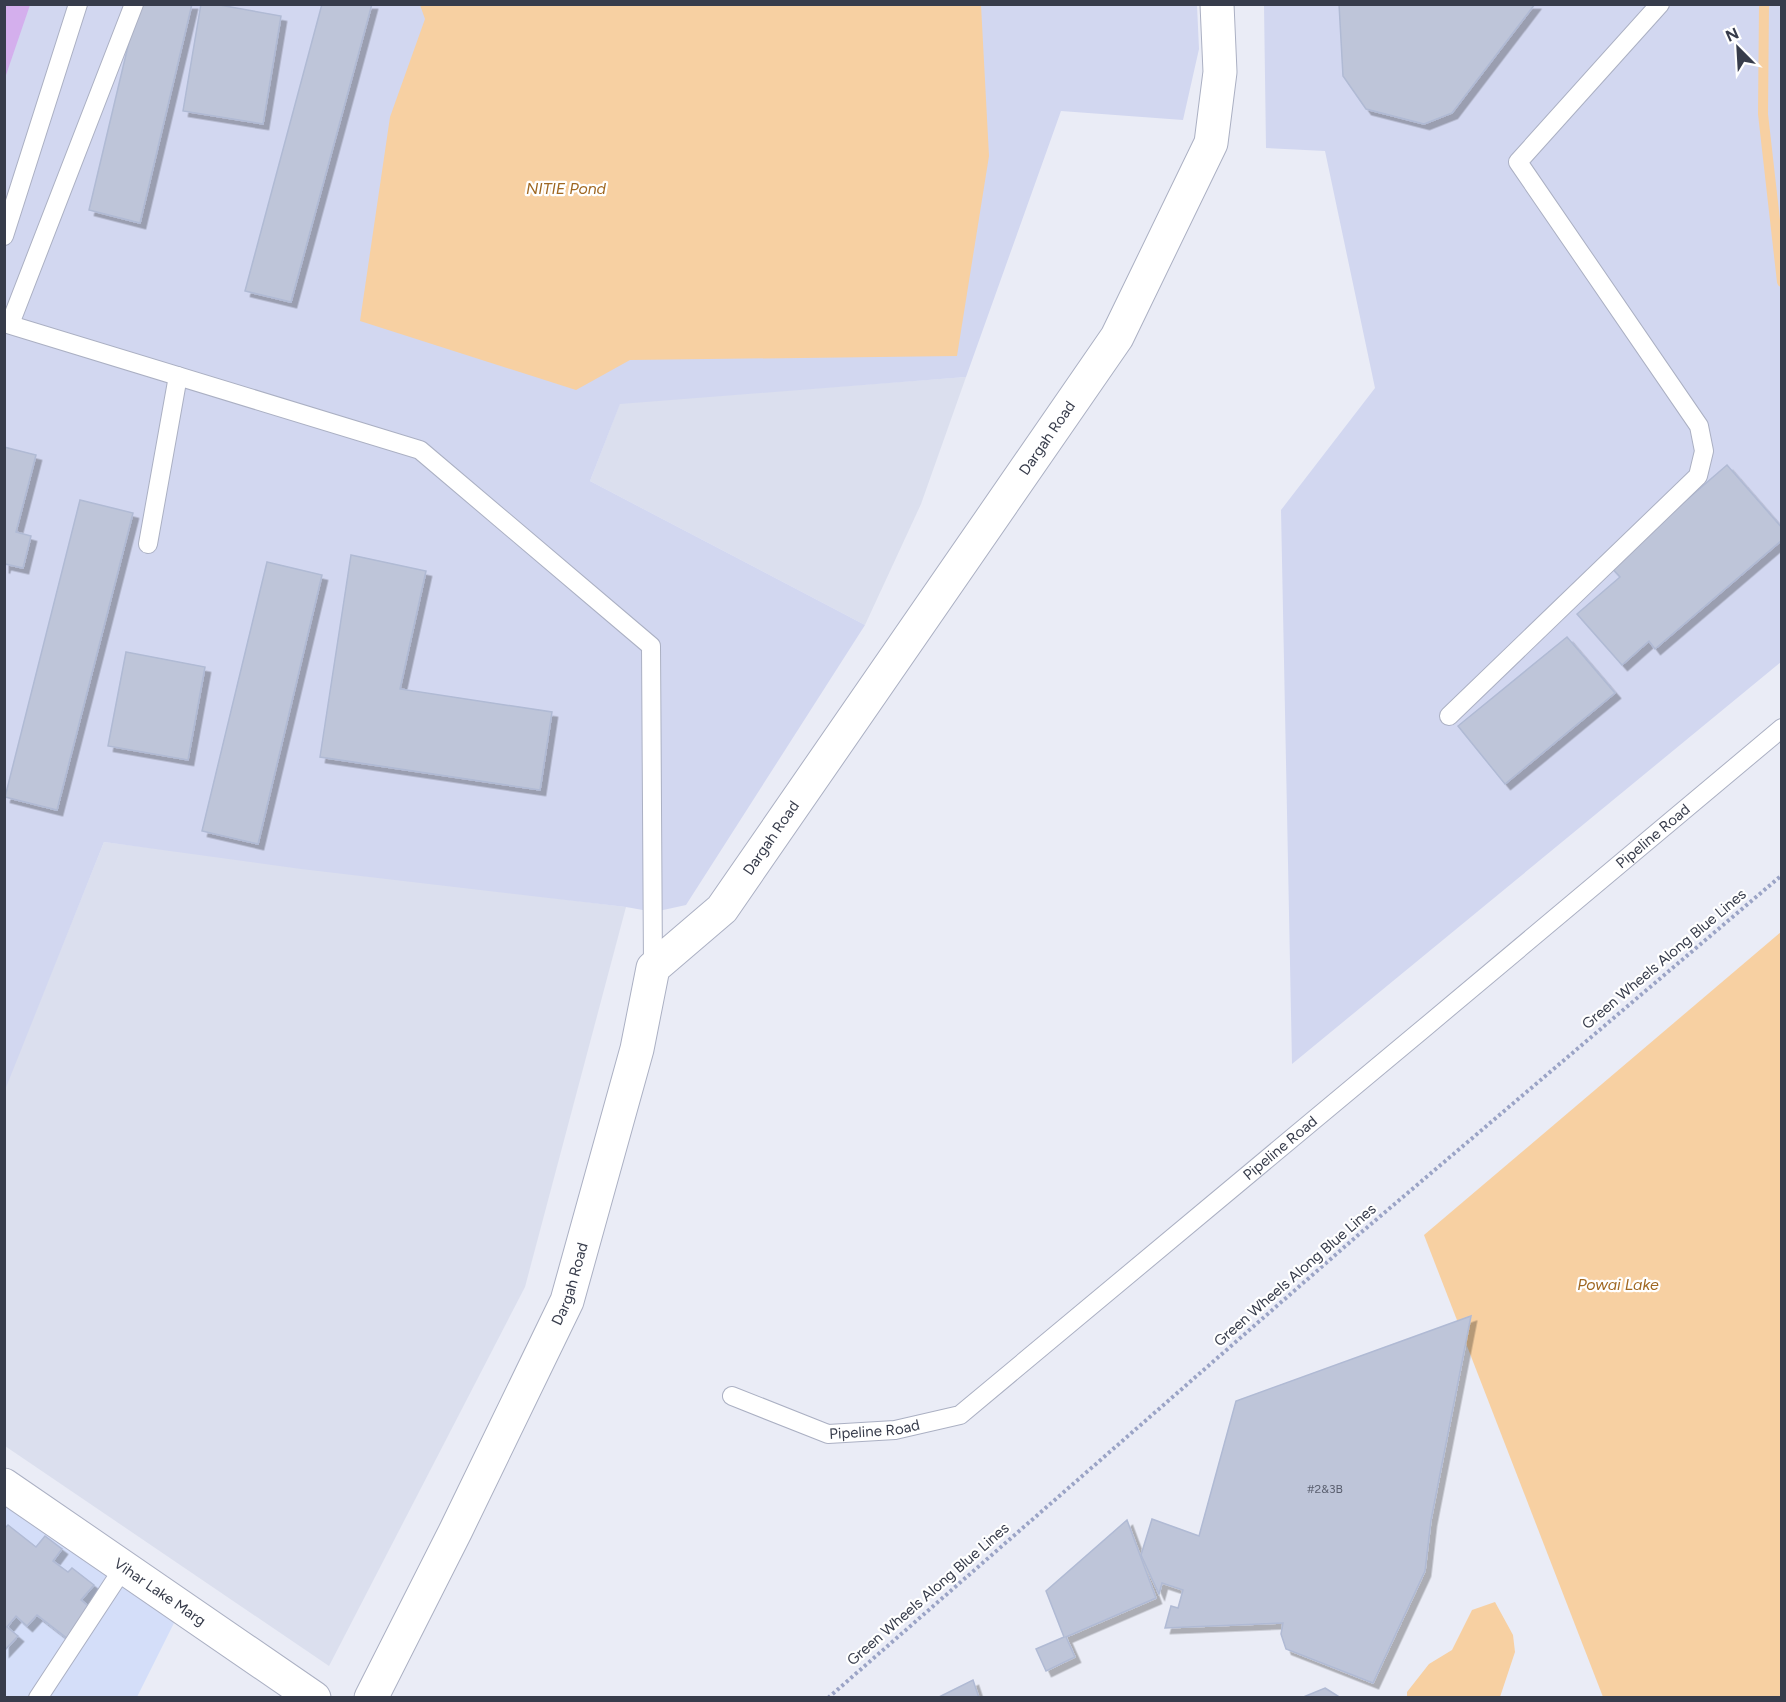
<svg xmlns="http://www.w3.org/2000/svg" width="1786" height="1702" font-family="Figtree,sans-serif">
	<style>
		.residential { fill: #dbdfee }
		.commercial { fill: #d4def9 }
		.education { fill: #d2d7f0 }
		.green { fill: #d4afed }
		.water { fill: #f7d0a2 }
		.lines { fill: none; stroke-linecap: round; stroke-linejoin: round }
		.stream { stroke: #f7d0a2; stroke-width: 10 }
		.building { fill: #bec5d9; stroke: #b0bad4; stroke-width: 1.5; filter: url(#shadow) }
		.lane-casing { stroke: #abb0c3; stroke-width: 20 }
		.street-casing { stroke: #abb0c3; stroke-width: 35 }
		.path { stroke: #9ba4c6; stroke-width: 4; stroke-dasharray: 3 3; stroke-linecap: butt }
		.lane { stroke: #fff; stroke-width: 18 }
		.street { stroke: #fff; stroke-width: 33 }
		.labels { text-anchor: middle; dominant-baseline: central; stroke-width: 4.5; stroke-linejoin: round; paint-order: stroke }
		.number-label { font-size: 12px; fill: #595e6e }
		.street-label { font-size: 15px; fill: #373c4b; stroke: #fff }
		.water-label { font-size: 16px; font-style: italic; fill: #9f6721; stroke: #fff }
	</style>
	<defs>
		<filter id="shadow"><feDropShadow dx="5.5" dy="5.5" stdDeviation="0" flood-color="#0004"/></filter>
	</defs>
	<rect width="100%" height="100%" fill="#eaecf6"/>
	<g class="residential">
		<path d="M966,377L921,504L865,625L590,481L620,403Z"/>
		<path d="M104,842L626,907L525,1287L329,1666L5,1446L4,1090Z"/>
	</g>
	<path class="commercial" d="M4,1500L174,1623L137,1697H5Z"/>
	<g class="education">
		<path d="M5,5H1197L1199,49L1183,120L1061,111L966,377L620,404L590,481L865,625L686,905L654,912L626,907L301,869L104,842L5,1090Z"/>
		<path d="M1264,5H1782L1781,662L1292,1064L1281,510L1375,388L1325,151L1266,148Z"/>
	</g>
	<path class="green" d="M5,4L30,5L5,78L4,5Z"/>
	<g class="water">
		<path d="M420,5H981L989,156L957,356L630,360L576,390L360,321L390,117L425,19Z"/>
		<path d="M1781,932V1697H1603L1424,1235Z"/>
		<path d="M1495,1602L1513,1635L1515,1652L1500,1697H1407V1692L1429,1664L1452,1650L1472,1610Z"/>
	</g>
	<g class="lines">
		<path class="stream" d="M1764,4L1763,114L1782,282"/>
	</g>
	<g class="building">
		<path d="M138,4H192L140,223L89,210Z"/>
		<path d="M201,4H214L281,16L263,124L183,111Z"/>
		<path d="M322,4H372L291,302L245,291Z"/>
		<path d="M1339,4H1535L1452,113L1424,124L1366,109L1343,76Z"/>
		<path d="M4,447L36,455L16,532L31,536L23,568L5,564L4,568Z"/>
		<path d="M1727,465L1782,528V540L1655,649L1649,641L1622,665L1577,614L1620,577L1610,566Z"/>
		<path d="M80,500L133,513L57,810L5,797Z"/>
		<path d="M351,555L426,571L400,689L552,712L540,790L320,757Z"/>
		<path d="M267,562L322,575L258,844L202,831Z"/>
		<path d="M1567,637L1615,693L1505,784L1458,726Z"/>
		<path d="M126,652L205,667L188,760L108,746Z"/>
		<path d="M1471,1316L1431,1520L1425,1571L1373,1683L1286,1649L1281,1634L1283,1623L1165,1628L1171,1606L1178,1608L1183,1590L1162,1583L1159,1594L1141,1555L1152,1519L1199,1536L1236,1401Z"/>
		<path d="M1127,1520L1156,1598L1066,1637L1075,1657L1046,1671L1036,1649L1064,1637L1046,1591Z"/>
		<path d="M8,1525L36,1547L45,1536L62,1549L53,1561L68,1572L72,1568L94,1585L81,1600L92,1609L68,1639L37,1615L27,1626L16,1616L7,1627L18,1636L4,1651V1529Z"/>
		<path d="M973,1680L979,1698H937Z"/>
		<path d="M1325,1688L1341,1698H1301Z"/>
	</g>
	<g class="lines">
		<g class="lane-casing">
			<g id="lane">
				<path d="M4,236L78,4"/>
				<path d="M4,323L420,450L651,646L653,968"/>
				<path d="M10,324L134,4"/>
				<path d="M148,544L178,376"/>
				<path d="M1449,716L1698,476L1704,451L1699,426L1518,162L1660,4"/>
				<path id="s1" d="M732,1396L828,1434L895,1430L960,1415L1423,1029L1782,728"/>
				<path d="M38,1698L124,1567"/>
			</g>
		</g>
		<g class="street-casing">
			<g id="street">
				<path id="s2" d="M4,1485L314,1698"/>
				<path id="s3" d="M371,1698L456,1530L567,1301L637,1049L653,968L722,909L1117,337L1211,143L1220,72L1217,4"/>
			</g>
		</g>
		<path class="path" d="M828,1698L1357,1236L1782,875"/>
		<use href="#lane" class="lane"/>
		<use href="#street" class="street"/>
	</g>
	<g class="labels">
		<g class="number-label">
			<text x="1325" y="1489">#2&amp;3B</text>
		</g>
		<g class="street-label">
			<text stroke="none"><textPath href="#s3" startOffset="1450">Dargah Road</textPath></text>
			<text stroke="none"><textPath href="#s1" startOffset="1140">Pipeline Road</textPath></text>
			<text stroke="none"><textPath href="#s3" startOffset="964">Dargah Road</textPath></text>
			<text transform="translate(1664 959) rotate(-40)">Green Wheels Along Blue Lines</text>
			<text stroke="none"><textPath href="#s1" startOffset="654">Pipeline Road</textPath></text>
			<text transform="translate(1295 1275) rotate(-41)">Green Wheels Along Blue Lines</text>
			<text stroke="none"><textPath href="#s3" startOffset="460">Dargah Road</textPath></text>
			<text stroke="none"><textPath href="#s1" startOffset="150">Pipeline Road</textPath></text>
			<text stroke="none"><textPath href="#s2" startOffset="189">Vihar Lake Marg</textPath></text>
			<text transform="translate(928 1594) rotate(-41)">Green Wheels Along Blue Lines</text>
		</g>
		<g class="water-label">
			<text x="566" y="188">NITIE Pond</text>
			<text x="1618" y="1284">Powai Lake</text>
		</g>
	</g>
	<rect width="1786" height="1702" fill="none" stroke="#373c4b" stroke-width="12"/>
	<g transform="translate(1738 48) rotate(336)" stroke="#ffffff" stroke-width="4.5" paint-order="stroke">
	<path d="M0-4.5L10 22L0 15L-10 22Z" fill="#373c4b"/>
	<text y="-9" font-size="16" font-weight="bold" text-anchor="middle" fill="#373c4b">N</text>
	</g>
</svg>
